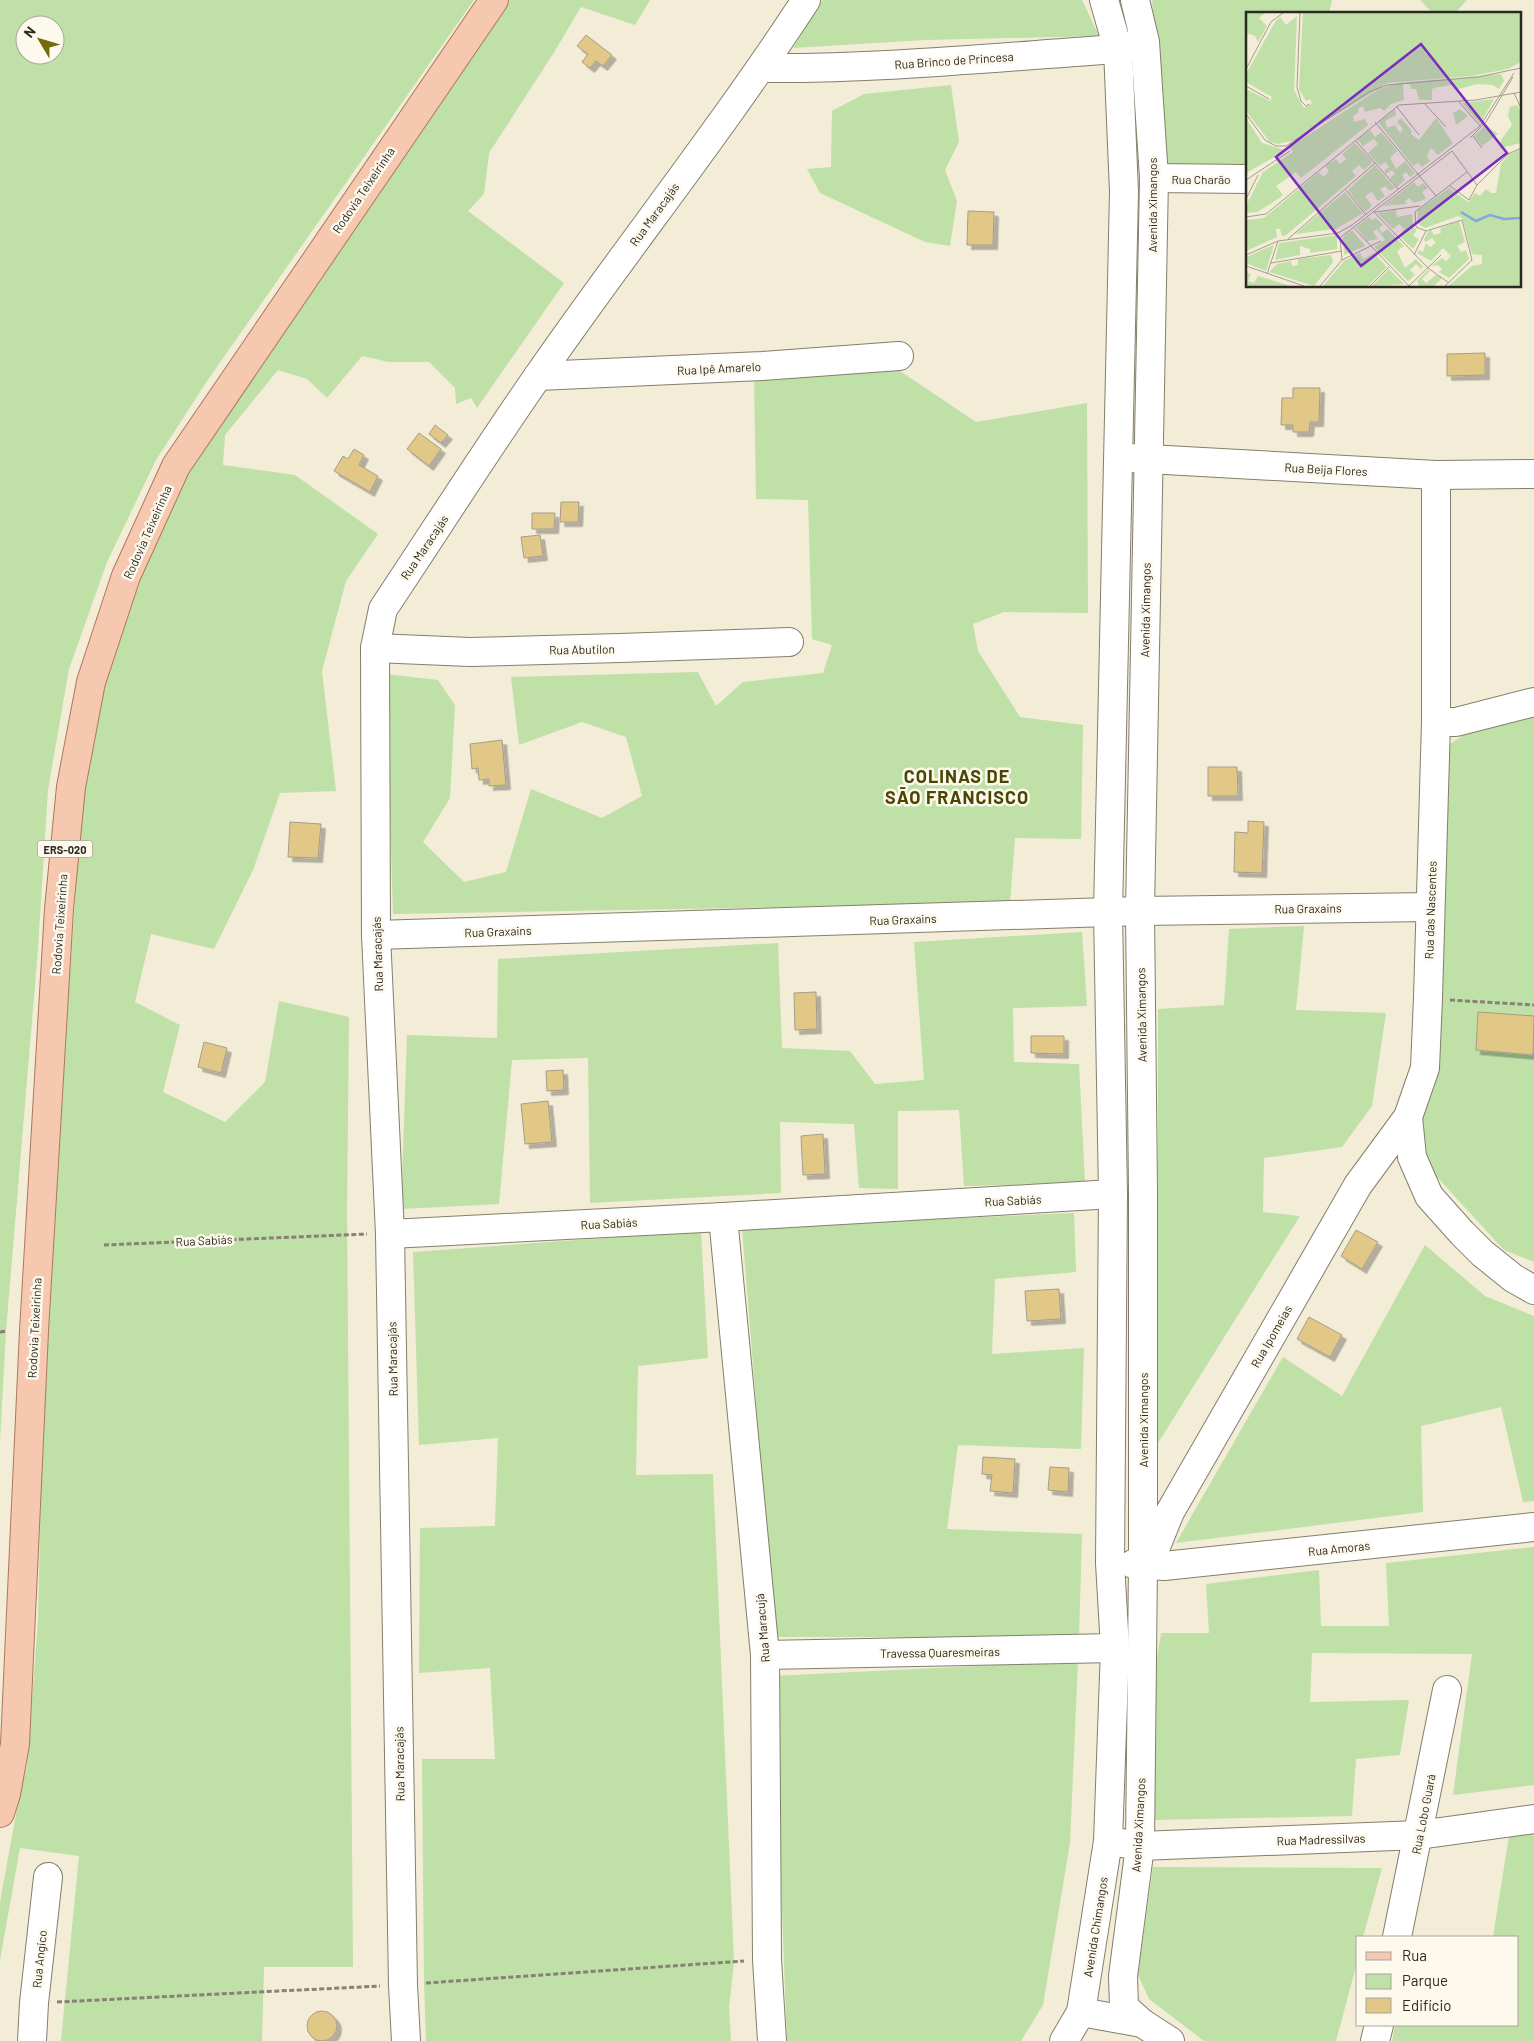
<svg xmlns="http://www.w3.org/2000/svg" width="1534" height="2041" font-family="Barlow,sans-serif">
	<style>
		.green { fill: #bfe0a7; fill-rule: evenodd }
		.building { fill: #e1c886; stroke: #a59d8a; filter: url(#shadow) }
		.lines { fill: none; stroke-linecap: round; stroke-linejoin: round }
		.minor-casing { stroke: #857e6b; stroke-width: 30 }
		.major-casing { stroke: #ac785c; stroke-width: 30 }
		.path { stroke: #878274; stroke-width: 3; stroke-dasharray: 5 2.5; stroke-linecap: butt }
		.minor { stroke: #fff; stroke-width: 28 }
		.major { stroke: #f7c8b0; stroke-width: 28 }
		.labels { text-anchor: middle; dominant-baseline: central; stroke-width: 5; stroke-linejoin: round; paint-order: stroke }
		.shield { fill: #fef9ed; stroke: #6a675e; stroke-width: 1 }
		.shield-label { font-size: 11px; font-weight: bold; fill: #2b2820 }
		.street-label { font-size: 12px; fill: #2b2820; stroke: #fef9ed }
		.district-label { font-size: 18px; font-weight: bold; letter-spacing: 1px; fill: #494604; stroke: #fef9ed }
		.inset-river { fill: none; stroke: #85a6de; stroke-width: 2.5 }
		.inset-road { fill: none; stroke: #a39e8e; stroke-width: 1 }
		.view { fill: #7b2cbf; fill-opacity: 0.15; stroke: #7b2cbf; stroke-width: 2.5 }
		.inset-edge { fill: none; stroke: #2b2820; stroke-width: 2.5 }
	</style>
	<defs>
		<filter id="shadow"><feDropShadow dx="4.5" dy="4.5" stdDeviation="0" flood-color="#0004"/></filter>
	</defs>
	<rect width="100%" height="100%" fill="#f3ecd7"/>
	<g class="green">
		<path d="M0,0H474L207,381L156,460L107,562L69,669L48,790L38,949L6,1331L0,1442ZM25,25H55V55H25Z"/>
		<path d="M510,0H650L635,25L581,7L553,54L489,153L484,194L468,211L564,283L477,408L471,398L456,404L455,388L429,362H389L362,356L327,398L307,379L278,370L225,435L223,465L295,475L378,534L346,581L322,671L336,791L280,793L253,870L214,949L151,934L135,1002L180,1025L163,1092L225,1122L265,1082L279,1001L349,1017L347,1210L353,1967H264L262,2041H61L79,1856L20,1848L0,1960V1902L19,1798L27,1766L38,1620L44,1334L83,790L104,677L138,576L187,470L447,88Z"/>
		<path d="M822,0H1082L1099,36L925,40L793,48Z"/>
		<path d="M1152,0H1332L1329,14H1248V168H1162L1160,82Z"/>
		<path d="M1420,0H1467L1454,14H1433Z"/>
		<path d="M951,85L959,142L945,170L957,201L950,246L925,242L820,193L807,169L831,167L832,111L864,94Z"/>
		<path d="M897,369L976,422L1087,403L1088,613L1004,612L973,624L978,651L1020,717L1083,725L1081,839L1015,838L1010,903L393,914L386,674L438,680L455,705L450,798L423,842L464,882L506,872L531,789L602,818L642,796L626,737L582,722L519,745L511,677L698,672L716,706L743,682L823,673L832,645L812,639L808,500L756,499L754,375Z"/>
		<path d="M1534,714V1262L1504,1250L1425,1164L1417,1119L1447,746L1468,732Z"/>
		<path d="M1304,926L1296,1010L1386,1013L1372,1106L1342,1147L1264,1158L1263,1212L1300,1216L1158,1443V1009L1224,1005L1229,929Z"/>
		<path d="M1082,932L1087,1006L1013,1008L1014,1062L1079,1064L1085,1183L964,1186L959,1110L898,1111V1189L859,1188L854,1124L780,1122L781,1193L590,1203L588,1058L512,1060L499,1204L401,1209L407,1035L497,1038L498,959L778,943L782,1048L850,1051L875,1084L924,1080L914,942Z"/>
		<path d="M1074,1213L1076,1272L995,1279L992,1354L1084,1348L1081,1449L958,1445L947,1529L1082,1534L1079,1637H775L742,1228Z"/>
		<path d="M701,1231L708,1358L638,1366L636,1475L713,1474L734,1962L729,2008L731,2041H426L424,1983L422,1759H495L490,1668L419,1673L420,1528L495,1526L498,1438L419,1445L413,1252Z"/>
		<path d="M1425,1245L1485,1296L1534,1316V1501L1523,1502L1501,1407L1421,1426L1423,1512L1176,1543L1283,1357L1342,1396Z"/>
		<path d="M1534,1547V1785L1453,1795L1472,1654L1312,1653L1310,1702L1409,1700L1400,1755L1356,1759L1352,1816L1153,1820L1152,1691L1161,1633H1209L1206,1584L1319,1570L1321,1626H1389L1386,1563Z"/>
		<path d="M1078,1661L1070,1843L1043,2005L1021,2041H787L773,1676Z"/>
		<path d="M1534,1833V2041H1392L1395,2025H1518V1937H1493L1509,1836Z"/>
		<path d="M1153,1867L1382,1868L1363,1937H1358V1959L1336,2041H1204L1149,1999L1138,1975Z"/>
	</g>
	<g class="building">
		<path d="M586,35L612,55L603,66L596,61L590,68L582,62L588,54L577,46Z"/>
		<path d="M968,211L994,212L993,245H967Z"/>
		<path d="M1485,353V375L1447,376V354Z"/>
		<path d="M1293,388H1320L1319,422H1310L1309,432H1293V425H1281L1282,398H1293Z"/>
		<path d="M435,425L448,435L441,443L429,434Z"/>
		<path d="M419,433L441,449L429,466L407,449Z"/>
		<path d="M354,449L364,455L359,465L378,476L370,492L334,471L343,456L348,459Z"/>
		<path d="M561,502H579L578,522H560Z"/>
		<path d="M532,513H555L554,529H532Z"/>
		<path d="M540,535L543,556L524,558L521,537Z"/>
		<path d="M502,740L506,785L489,786V779L479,780L478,768L472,769L470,744Z"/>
		<path d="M1208,767H1237L1238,796H1208Z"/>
		<path d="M1248,821L1264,822L1262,873L1234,872L1235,832L1248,833Z"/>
		<path d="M290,822L321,824L318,858L288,857Z"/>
		<path d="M816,992L817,1029L795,1030L794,993Z"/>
		<path d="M1478,1012L1534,1016L1533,1055L1476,1050Z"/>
		<path d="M1031,1036H1064V1054L1031,1053Z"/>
		<path d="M204,1042L227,1048L221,1073L198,1067Z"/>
		<path d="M563,1070L564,1090L547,1091L546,1071Z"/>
		<path d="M548,1101L552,1142L525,1144L521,1104Z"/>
		<path d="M823,1134L825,1174L803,1175L801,1136Z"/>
		<path d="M1356,1230L1378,1242L1362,1269L1341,1256Z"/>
		<path d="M1059,1289L1061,1319L1027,1321L1025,1291Z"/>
		<path d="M1309,1317L1342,1335L1330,1357L1297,1339Z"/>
		<path d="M983,1457L1015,1459L1013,1493L990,1491L992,1475L982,1474Z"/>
		<path d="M1050,1467L1069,1468L1068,1492L1048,1490Z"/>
		<circle cx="322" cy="2026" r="15"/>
	</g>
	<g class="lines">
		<g class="minor-casing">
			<g id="minor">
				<path d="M1135,0L1145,42L1154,178L1140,911L1143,1192V1564L1140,1846L1123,1976L1124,2007L1142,2023"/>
				<path d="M762,68C880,69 999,57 1118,49L1134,45"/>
				<path d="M1154,178L1248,179"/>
				<path d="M538,376L762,366L899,356"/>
				<path d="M1130,458L1436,475L1534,474"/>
				<path d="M1436,475V722L1428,998L1425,1068L1408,1117L1412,1157L1429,1196L1462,1233L1482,1253L1513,1278L1534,1290"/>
				<path d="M375,648L470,652L620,648L789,642"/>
				<path d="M1436,722H1456L1534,702"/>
				<path d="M376,935L1140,911L1430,907"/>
				<path d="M723,1217L765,1655L767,1959L772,2041"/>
				<path d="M390,1234L723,1217L1113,1194"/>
				<path d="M1133,1564L1164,1566L1534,1527"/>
				<path d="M1149,1564L1170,1512L1358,1185L1408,1117"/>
				<path d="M765,1655L1115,1648"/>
				<path d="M1122,1843L1140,1846L1419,1835L1534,1819"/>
				<path d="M1397,1937L1447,1690"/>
				<path d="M1081,2012L1142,2023L1170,2041"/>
				<path d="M32,2041L34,2003L48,1877"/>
				<path d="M406,2041L403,1985L390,1234L376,935L375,648L383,609C435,531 485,452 538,376C626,249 722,129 806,0"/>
				<path d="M1064,2041L1081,2012L1108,1841L1115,1648L1110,1563L1113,1194L1108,912L1124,192L1118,49L1104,0"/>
				<path d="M1375,2041L1379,2025"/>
			</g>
		</g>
		<g class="major-casing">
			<path id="major" d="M0,1813L6,1794L15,1744L34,1331L59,909L71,787L91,682L126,576L176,466L494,0"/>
		</g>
		<g class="path">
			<path d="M1450,1000L1534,1005"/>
			<path d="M104,1245L367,1234"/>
			<path d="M0,1332L6,1331"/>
			<path d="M426,1983L744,1961"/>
			<path d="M57,2002L380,1986"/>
		</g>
		<use href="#minor" class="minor"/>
		<use href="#major" class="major"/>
	</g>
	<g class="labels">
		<rect class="shield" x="37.5" y="840.5" width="55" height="17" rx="4"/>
		<g class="shield-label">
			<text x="65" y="849">ERS-020</text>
		</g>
		<g class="street-label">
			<text transform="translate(954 60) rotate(-4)">Rua Brinco de Princesa</text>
			<text x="1201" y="179">Rua Charão</text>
			<text transform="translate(363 190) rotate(-56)">Rodovia Teixeirinha</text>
			<text transform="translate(1152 205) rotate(-90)">Avenida Ximangos</text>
			<text transform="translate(654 214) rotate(-54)">Rua Maracajás</text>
			<text transform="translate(719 368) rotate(-3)">Rua Ipê Amarelo</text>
			<text transform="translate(1326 469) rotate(3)">Rua Beija Flores</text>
			<text transform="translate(147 532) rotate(-66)">Rodovia Teixeirinha</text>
			<text transform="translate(424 547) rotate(-56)">Rua Maracajás</text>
			<text transform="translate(1145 610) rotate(-89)">Avenida Ximangos</text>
			<text transform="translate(582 649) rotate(-1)">Rua Abutilon</text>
			<text transform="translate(1308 908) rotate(-1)">Rua Graxains</text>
			<text transform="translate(1430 910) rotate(-88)">Rua das Nascentes</text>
			<text transform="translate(903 919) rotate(-2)">Rua Graxains</text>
			<text transform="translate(59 924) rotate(-86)">Rodovia Teixeirinha</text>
			<text transform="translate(498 931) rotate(-2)">Rua Graxains</text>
			<text transform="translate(377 954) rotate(-92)">Rua Maracajás</text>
			<text transform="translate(1141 1015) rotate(-91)">Avenida Ximangos</text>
			<text transform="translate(1013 1200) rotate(-3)">Rua Sabiás</text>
			<text transform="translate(609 1223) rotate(-3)">Rua Sabiás</text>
			<text transform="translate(204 1240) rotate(-3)">Rua Sabiás</text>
			<text transform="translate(34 1328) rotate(-87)">Rodovia Teixeirinha</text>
			<text transform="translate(1271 1336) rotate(-60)">Rua Ipomeias</text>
			<text transform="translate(392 1359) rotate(-91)">Rua Maracajás</text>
			<text transform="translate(1143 1420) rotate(-90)">Avenida Ximangos</text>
			<text transform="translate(1339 1548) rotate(-6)">Rua Amoras</text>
			<text transform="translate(762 1628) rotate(-95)">Rua Maracujá</text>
			<text transform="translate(940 1652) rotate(-1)">Travessa Quaresmeiras</text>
			<text transform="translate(399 1764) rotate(-91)">Rua Maracajás</text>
			<text transform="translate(1423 1814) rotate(-79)">Rua Lobo Guará</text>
			<text transform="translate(1138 1825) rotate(-87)">Avenida Ximangos</text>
			<text transform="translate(1321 1839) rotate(-2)">Rua Madressilvas</text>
			<text transform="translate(1095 1927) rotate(-81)">Avenida Chimangos</text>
			<text transform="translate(39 1959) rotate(-84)">Rua Angico</text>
		</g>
		<g class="district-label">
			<text x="957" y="776">COLINAS DE<tspan x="957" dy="21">SÃO FRANCISCO</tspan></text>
		</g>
	</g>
	<g transform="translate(1246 12)">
		<rect width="275" height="275" fill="#f3ecd7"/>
		<path d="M0,1H19L13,6L21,14L12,30L9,24L0,21ZM57,1H275V50L262,57L225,64L141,71L49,128L32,132L24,130L0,99V77L24,89L26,85L0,70V62L29,10L34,5L40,13L51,4L48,78L58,96L66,91L64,87L60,89L53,77ZM255,62L258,69L253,77L247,73L231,72L209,78L207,73L192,75L186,77V88H173L170,77H165L164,72H157L158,88L145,92L138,99L134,96L119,100L117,94L112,97V101L107,104L108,110L119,107L122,113L55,166L50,160L30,174L37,183L26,191L11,200L0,201V194L17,160L47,140L44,136L0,161V106L16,131L39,138L133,77L152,71ZM248,87L234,112L216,91ZM271,93L275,100V131L254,136L255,128L266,113L262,104L264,95ZM149,97L150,103L139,109L141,116L149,113L154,121L157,117L151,110L155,106L166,119L165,122L173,128L190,106L207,131L192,143L185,136L181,144L184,149L176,155L172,151L167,154L132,110ZM214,97L222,104L210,113L207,101ZM240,113L252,122L236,134L228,124ZM124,118L129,125L135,120L151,139L144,146L150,157L159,149L169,161L164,165L160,160L156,163L159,168L151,175L144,166L149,162L146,158L140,162L138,159L143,155L139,150L134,154L122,141L132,132L128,127L117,134L111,127ZM109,131L127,150L118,158L113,153L106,159L110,164L39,224H36L34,217H30L31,225L0,239V208L18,206L73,160L78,165L83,159L79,154L90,147L94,152L100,147L96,142ZM275,137V274H202L226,254L236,252V243L226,242L216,206L212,204L179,216L171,211L172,198L203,176L222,190L229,181L234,184L240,177L245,181H250L255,152L263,142ZM129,153L149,176L144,179L139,174L134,177L139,184L132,189L126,180L119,184L126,194L119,200L102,178ZM168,170L172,175L177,171L182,176L176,180L180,187L168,191L163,186L159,189L161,192L137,194ZM99,180L117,201L90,217L49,222ZM150,198L151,205L166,202L167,215L171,217L167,224L173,227L167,237L153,224L158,217L153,212L147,217L131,201ZM123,205L126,208L130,206L137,213L133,216L136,221L141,217L158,234L151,239L159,256L170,247L177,255L175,257L170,252L164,258L169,263L162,269L128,235L139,228L131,217L127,220L132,227L121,229L110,215ZM213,209L219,230L211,234L215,240L220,238L223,247L203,266L193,260L196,257L192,253L185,254L196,246L200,249L205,244L197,236L185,249L171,241L173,238L177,240L180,231L184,235L190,231L186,226L180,230L178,228L182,220L185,218L188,223L195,221L194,216ZM106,218L119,234L98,243L97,225ZM91,223V237L64,241V237L54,234V243L29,248L33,231ZM28,233L20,259L0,251V245ZM114,241L117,247L128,241L141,255L122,274H77L98,249ZM85,243L87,250L68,274L23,260L31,252L45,249L46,254L52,253V247ZM143,257L158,272L126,274ZM182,258L184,259L176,267L180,271L190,263L196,266L188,274H173L171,269ZM0,260L5,262L2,269L8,271L12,264L45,274H0Z" fill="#bfe0a7"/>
		<path class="inset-river" d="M215,200L230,209L244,203L258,207L275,206"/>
		<path class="inset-road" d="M54,1L51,75L55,89L60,94L63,92M0,57L25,10L37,1M0,74L23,87M268,81L275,96M213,90L234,114M178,91L200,115M150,94L173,123M0,102L19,128L30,134H40L123,80L141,73L232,65L275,56M129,110L190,184M227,124L236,136M224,126L240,110L267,65M109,128L152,177M206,139L231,173M0,168L44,139M204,174L223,188L231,173L262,142L275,136M100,178L120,203M0,187L12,163M127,199L182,256L203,271M129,200L174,194M0,205L20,202L153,93L230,88L275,80M107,215L163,274M95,225L206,139M42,227L129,151M0,243L32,229L92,221L106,213L234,114L268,61M168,243L180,219M96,248L135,229M25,251L96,239M0,254L58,274M21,262L32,229M74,274L96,248L94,225M124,274L143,255M163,274L195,243M199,274L226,248L216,208L180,219L170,215L169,200L221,160"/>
		<path class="view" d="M175,32L261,141L115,254L30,145Z"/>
		<rect width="275" height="275" class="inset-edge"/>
	</g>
	<rect x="1356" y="1936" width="162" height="90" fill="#fef9ed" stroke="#aaa59b"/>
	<rect x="1366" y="1952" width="25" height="8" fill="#f7c8b0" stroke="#aaa59b"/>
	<text x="1402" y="1961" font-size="15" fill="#2b2820">Rua</text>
	<rect x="1366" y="1974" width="25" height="15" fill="#bfe0a7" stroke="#aaa59b"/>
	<text x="1402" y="1986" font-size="15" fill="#2b2820">Parque</text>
	<rect x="1366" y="1998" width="25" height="15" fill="#e1c886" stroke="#aaa59b"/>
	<text x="1402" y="2011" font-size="15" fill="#2b2820">Edifício</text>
	<g transform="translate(40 40) rotate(308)"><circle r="24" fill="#fef9ed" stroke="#aaa59b"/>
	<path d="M0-4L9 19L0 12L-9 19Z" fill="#726d0c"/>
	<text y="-8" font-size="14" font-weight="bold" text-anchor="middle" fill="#2b2820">N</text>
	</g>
</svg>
